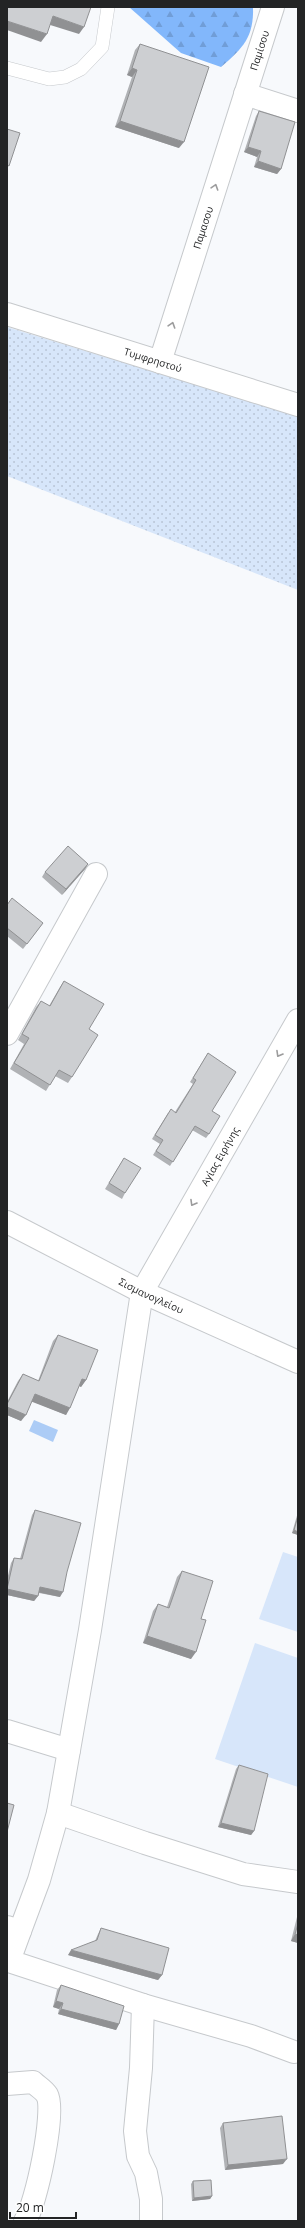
<svg xmlns="http://www.w3.org/2000/svg" width="305" height="2228" font-family="'Open Sans',sans-serif">
	<style>
		.grass { fill: url(#grass-dots) }
		.forest { fill: url(#forest-firs) }
		.garden { fill: #d7e6fa }
		.water { fill: #acccf6 }
		.lines { fill: none; stroke-linecap: round; stroke-linejoin: round }
		.service-casing { stroke: #c6c9cc; stroke-width: 14 }
		.minor-casing { stroke: #c6c9cc; stroke-width: 24 }
		.tertiary-casing { stroke: #c6c9cc; stroke-width: 24 }
		.service { stroke: #fff; stroke-width: 13 }
		.minor { stroke: #fff; stroke-width: 22 }
		.tertiary { stroke: #fff; stroke-width: 22 }
		.wall { fill: #b0b2b5 }
		.shaded-wall { fill: #909193 }
		.building { fill: #cdcfd2; stroke: #909193 }
		.oneway { stroke: #9c9c9d }
		.labels { text-anchor: middle; dominant-baseline: central; stroke-width: 3.5; stroke-linejoin: round; paint-order: stroke }
		.street-label { font-size: 10px; fill: #232425; stroke: #fff }
	</style>
	<defs>
		<pattern id="grass-dots" width="8" height="8" patternUnits="userSpaceOnUse"><rect width="8" height="8" fill="#d7e6fa"/><path d="M2 2h.1M6 6h.1" fill="none" stroke="#b8c5d6" stroke-width="1.8" stroke-linecap="round"/></pattern>
		<pattern id="forest-firs" width="22" height="20" patternUnits="userSpaceOnUse"><rect width="22" height="20" fill="#82b7fb"/><path d="M5 1l3.5 6h-7zM16 11l3.5 6h-7z" fill="#709dd7"/></pattern>
	</defs>
	<rect width="100%" height="100%" fill="#f7f9fc"/>
	<path class="grass" d="M7,327L298,416V590L7,476Z"/>
	<path class="forest" d="M129,7H253C254,37 243,48 221,67L181,53Z"/>
	<g class="garden">
		<path d="M283,1552L298,1557V1632L259,1619Z"/>
		<path d="M255,1643L298,1658V1787L215,1759Z"/>
	</g>
	<path class="water" d="M34,1420L58,1430L53,1442L29,1431Z"/>
	<g class="lines">
		<g class="service-casing">
			<path id="service" d="M7,68L49,79L65,77L81,69L102,47L108,7"/>
		</g>
		<g class="minor-casing">
			<g id="minor">
				<path d="M245,94L298,111"/>
				<path id="s1" d="M7,314L298,405"/>
				<path id="s2" d="M160,362L273,7"/>
				<path d="M7,1034L96,874"/>
				<path d="M7,1731L69,1750"/>
				<path d="M58,1813L145,1843L243,1874L298,1882"/>
				<path id="s3" d="M7,1927L20,1931L39,1880L58,1813L90,1630L142,1292L298,1020"/>
				<path d="M20,1931L9,1961L143,2005L251,2036L294,2052"/>
				<path d="M143,2005L141,2068L135,2131L138,2156L146,2173L151,2199V2221"/>
				<path d="M7,2084L33,2082C37,2086 44,2090 47,2095C56,2111 36,2205 25,2221"/>
			</g>
		</g>
		<g class="tertiary-casing">
			<g id="tertiary">
				<path id="s4" d="M7,1222L142,1292L298,1362"/>
			</g>
		</g>
		<use href="#service" class="service"/>
		<use href="#minor" class="minor"/>
		<use href="#tertiary" class="tertiary"/>
	</g>
	<g class="wall">
		<path d="M140,44L179,148L115,127L132,77L127,75L135,50Z"/>
		<path d="M259,111L281,169L277,174L254,167L257,157L244,152L256,116Z"/>
		<path d="M88,864L85,869L62,895L42,877L45,872Z"/>
		<path d="M7,905L43,923L23,949L7,936Z"/>
		<path d="M64,981L89,1029L72,1077L68,1083L55,1076L46,1091L10,1069L24,1044L18,1040L36,1007L41,1001L49,1006L60,987Z"/>
		<path d="M208,1053L212,1111L209,1134L206,1138L192,1130L170,1166L153,1155L160,1144L152,1139L168,1113L175,1112L193,1084L190,1082Z"/>
		<path d="M124,1158L125,1193L122,1199L105,1189Z"/>
		<path d="M58,1335L86,1380L81,1387L79,1386L66,1415L32,1401L21,1421L7,1415V1402L18,1381L23,1374L38,1381L53,1341Z"/>
		<path d="M35,1510L60,1597L39,1593L38,1596L34,1601L7,1595V1580L11,1563L14,1558L20,1559L32,1515Z"/>
		<path d="M298,1512V1535L292,1533Z"/>
		<path d="M182,1571L201,1619L191,1659L143,1643L153,1611L158,1604L167,1607L177,1577Z"/>
		<path d="M239,1765L254,1831L251,1835L218,1827L236,1769Z"/>
		<path d="M298,1915V1943L291,1941L297,1917Z"/>
		<path d="M101,1928L162,1975L158,1980L68,1955L95,1941L98,1934Z"/>
		<path d="M61,1985L119,2024L116,2030L58,2014L59,2009L53,2007L57,1990Z"/>
		<path d="M223,2123L283,2164L225,2170L220,2128Z"/>
		<path d="M193,2181L212,2196L210,2199L192,2201L191,2184Z"/>
	</g>
	<g class="shaded-wall">
		<path d="M53,16L84,27L79,34L47,24Z"/>
		<path d="M7,21L47,34L41,42L7,30Z"/>
		<path d="M132,68L137,70L132,77L127,75Z"/>
		<path d="M120,121L184,142L179,148L115,127Z"/>
		<path d="M248,147L261,151L257,157L244,152Z"/>
		<path d="M258,161L281,169L277,174L254,167Z"/>
		<path d="M88,864L85,869L62,895L66,889Z"/>
		<path d="M82,1379L86,1380L81,1387L78,1385Z"/>
		<path d="M35,1394L70,1408L66,1415L30,1401Z"/>
		<path d="M7,1407L26,1415L21,1421L7,1415Z"/>
		<path d="M294,1530L298,1532V1535L292,1533Z"/>
		<path d="M40,1587L63,1592L60,1597L37,1592Z"/>
		<path d="M7,1589L38,1596L34,1601L7,1595Z"/>
		<path d="M147,1636L196,1652L191,1659L143,1643Z"/>
		<path d="M221,1823L254,1831L251,1835L218,1827Z"/>
		<path d="M295,1934L298,1935V1943L291,1941Z"/>
		<path d="M71,1950L162,1975L158,1980L68,1955Z"/>
		<path d="M56,2001L63,2003L59,2009L53,2007Z"/>
		<path d="M61,2009L119,2024L116,2030L58,2014Z"/>
		<path d="M287,2159L283,2164L225,2170L228,2165Z"/>
		<path d="M212,2196L210,2199L192,2201L194,2198Z"/>
	</g>
	<g class="building">
		<path d="M7,7H91L84,27L53,16L47,34L7,21Z"/>
		<path d="M140,44L209,67L184,142L120,121L137,70L132,68Z"/>
		<path d="M259,111L295,122L281,169L258,161L261,151L248,147Z"/>
		<path d="M7,129L20,133L9,166L7,165Z"/>
		<path d="M68,846L88,864L66,889L45,872Z"/>
		<path d="M12,898L43,923L27,944L7,928V905Z"/>
		<path d="M64,981L104,1004L89,1029L98,1035L72,1077L59,1070L50,1085L14,1063L29,1038L22,1034L41,1001L50,1006Z"/>
		<path d="M208,1053L236,1072L212,1111L220,1116L209,1134L195,1126L173,1162L156,1151L163,1140L155,1135L171,1109L176,1113L196,1080L193,1078Z"/>
		<path d="M124,1158L141,1168L125,1193L109,1183Z"/>
		<path d="M58,1335L98,1350L86,1380L82,1379L70,1408L35,1394L26,1415L7,1407V1404L23,1374L39,1381Z"/>
		<path d="M35,1510L81,1523L67,1572L63,1592L40,1587L38,1596L7,1589L14,1558L22,1559Z"/>
		<path d="M298,1516V1532L294,1530Z"/>
		<path d="M182,1571L213,1581L201,1619L206,1620L196,1652L147,1636L158,1604L169,1608Z"/>
		<path d="M239,1765L268,1774L254,1831L221,1823Z"/>
		<path d="M7,1803L14,1805L7,1832Z"/>
		<path d="M298,1924V1935L295,1934Z"/>
		<path d="M101,1928L169,1948L162,1975L71,1950L97,1940Z"/>
		<path d="M61,1985L124,2006L119,2024L61,2009L63,2003L56,2001Z"/>
		<path d="M282,2116L287,2159L228,2165L223,2123Z"/>
		<path d="M211,2180L212,2196L194,2198L193,2181Z"/>
	</g>
	<defs><path id="oneway-chevron" d="M-2-3.5L2.5 0L-2 3.5" fill="none" stroke-width="1.6" stroke-linecap="round" stroke-linejoin="round"/></defs>
	<g class="oneway">
		<use href="#oneway-chevron" transform="translate(215 187) rotate(-72)"/>
		<use href="#oneway-chevron" transform="translate(172 325) rotate(-72)"/>
		<use href="#oneway-chevron" transform="translate(279 1054) rotate(120)"/>
		<use href="#oneway-chevron" transform="translate(193 1203) rotate(120)"/>
	</g>
	<g class="labels">
		<g class="street-label">
			<text stroke="none"><textPath href="#s2" startOffset="327">Παμίσου</textPath></text>
			<text stroke="none"><textPath href="#s2" startOffset="141">Παμασου</textPath></text>
			<text stroke="none"><textPath href="#s1" startOffset="153">Τυμφρηστού</textPath></text>
			<text stroke="none"><textPath href="#s3" startOffset="822">Αγίας Ειρήνης</textPath></text>
			<text stroke="none"><textPath href="#s4" startOffset="162">Σισμανογλείου</textPath></text>
		</g>
	</g>
	<rect width="305" height="2228" fill="none" stroke="#232425" stroke-width="16"/>
	<path d="M10 2212v6h66v-6" fill="none" stroke="#232425" stroke-width="2"/>
	<text x="16" y="2212" font-size="12" fill="#232425" stroke="#ffffff" stroke-width="3" paint-order="stroke">20 m</text>
</svg>
